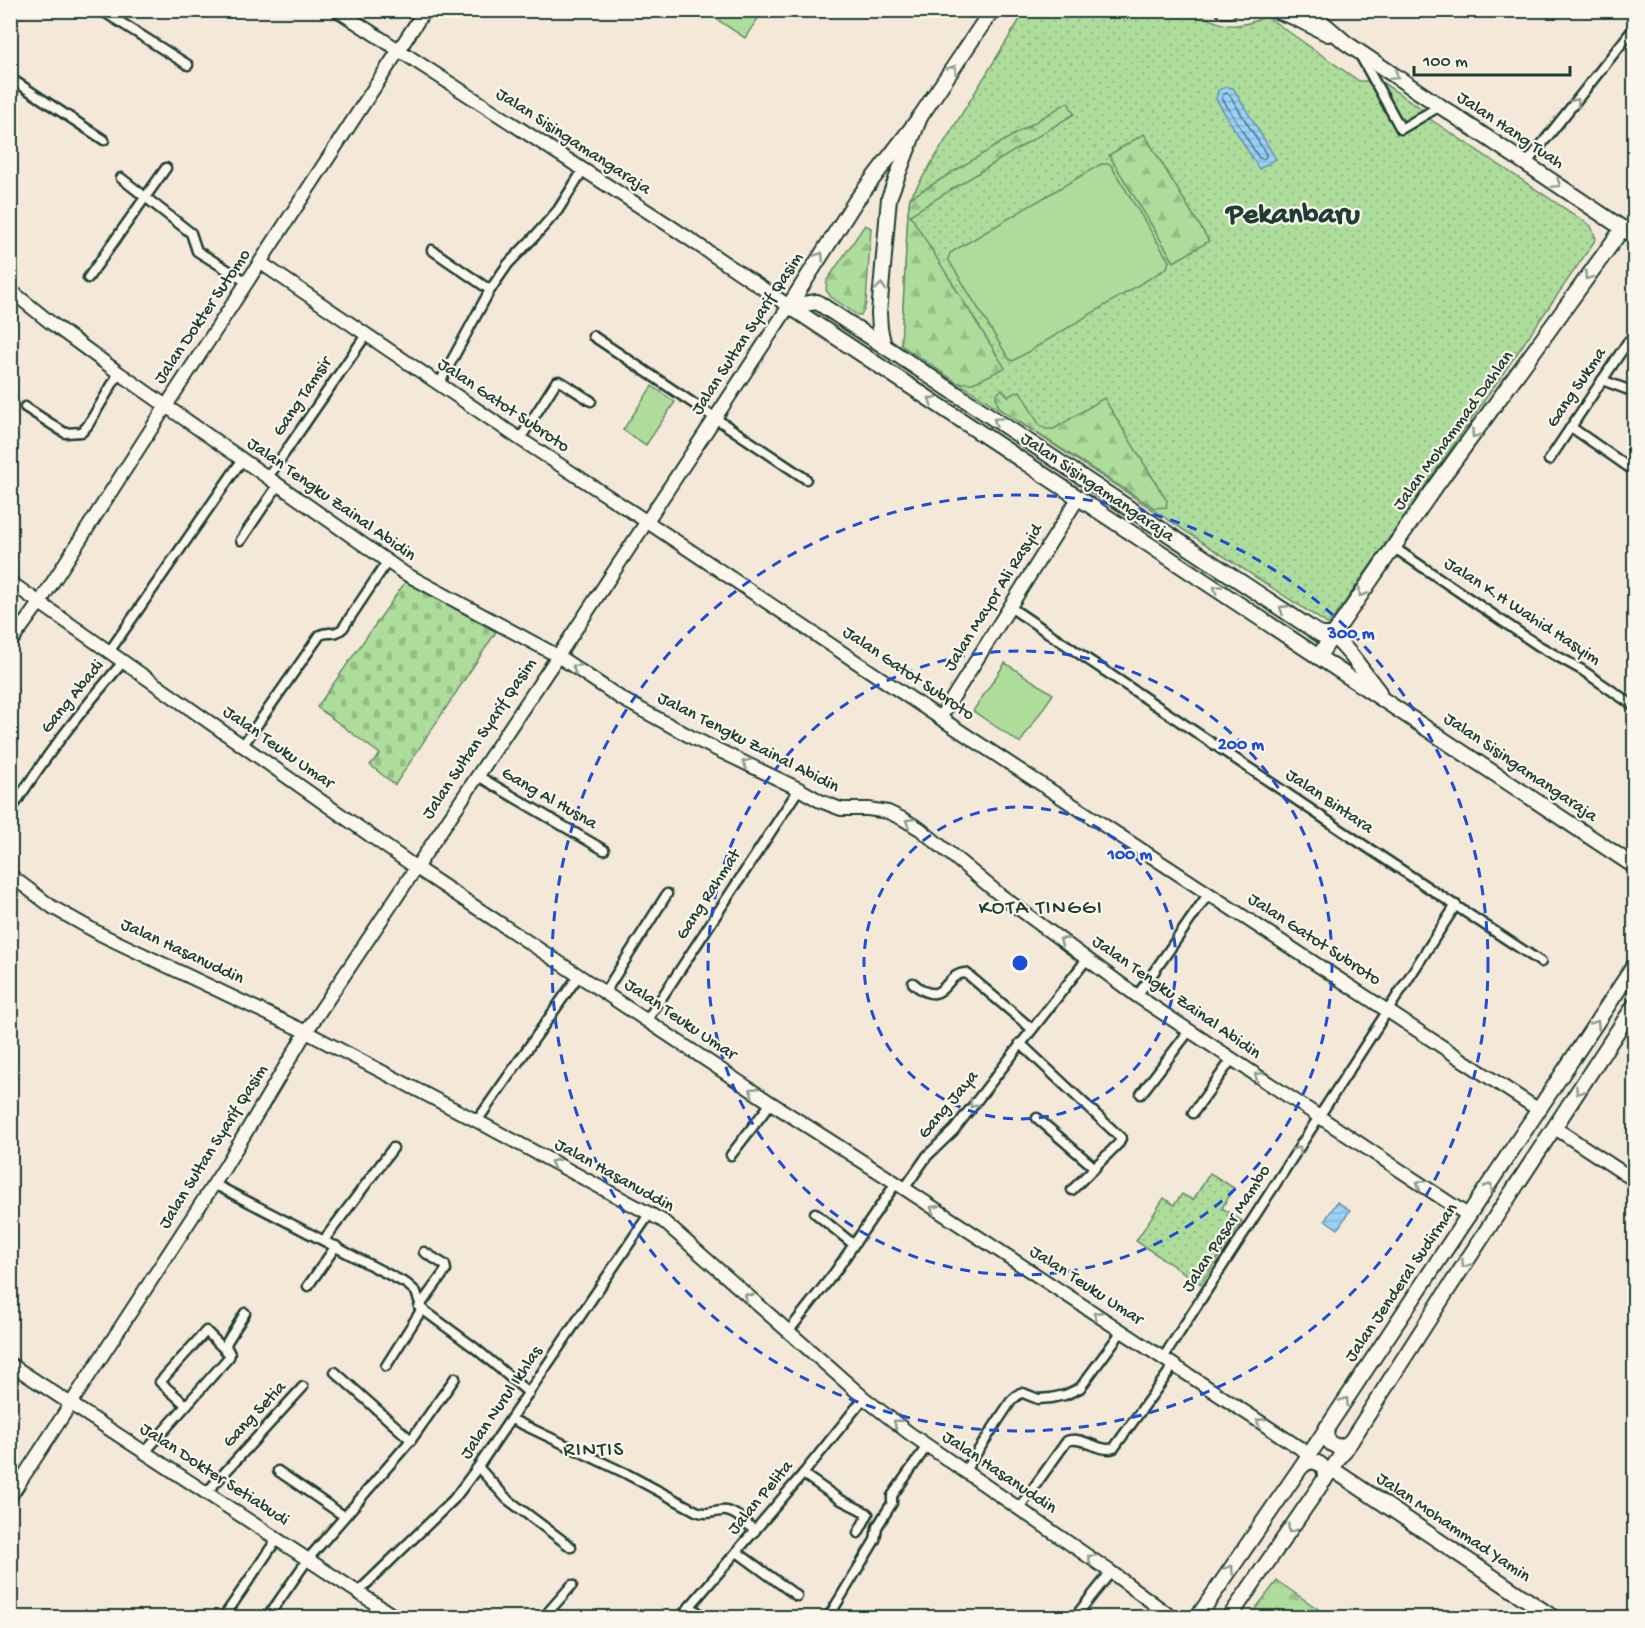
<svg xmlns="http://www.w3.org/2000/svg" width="1645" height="1628" font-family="'Gochi Hand',sans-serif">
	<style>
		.green { fill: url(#green-dots); stroke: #668c68; stroke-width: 1.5 }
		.forest { fill: url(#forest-firs); stroke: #668c68; stroke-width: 1.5 }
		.cemetery { fill: url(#cemetery-stones); stroke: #668c68; stroke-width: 1.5 }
		.pitch { fill: #addc9b; stroke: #668c68; stroke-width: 1.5 }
		.water { fill: url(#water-rules); stroke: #6996aa; stroke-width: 1.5 }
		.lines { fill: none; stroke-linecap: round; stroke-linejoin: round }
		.shore { stroke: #507883; stroke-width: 1.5 }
		.street-casing { stroke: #1f3d34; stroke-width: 13 }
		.secondary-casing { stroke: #1f3d34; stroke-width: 16 }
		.primary-casing { stroke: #1f3d34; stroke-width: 18 }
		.street { stroke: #fbf7ec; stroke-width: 8 }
		.secondary { stroke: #fbf7ec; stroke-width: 12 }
		.primary { stroke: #fbf7ec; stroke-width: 14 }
		.oneway { stroke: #8d9a90 }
		.ring { fill: none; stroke: #1d4ed8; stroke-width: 3; stroke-dasharray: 10 8 }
		.labels { text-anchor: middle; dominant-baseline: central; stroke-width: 4.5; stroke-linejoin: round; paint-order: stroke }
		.street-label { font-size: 18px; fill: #1f3d34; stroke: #fbf7ec }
		.quarter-label { font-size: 21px; letter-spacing: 1.5px; fill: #1f3d34; stroke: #fbf7ec }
		.town-label { font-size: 30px; font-weight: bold; fill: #1f3d34; stroke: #fbf7ec }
		.centre { fill: #1d4ed8; stroke: #fbf7ec; stroke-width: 3 }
		.ring-label { font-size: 18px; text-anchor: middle; font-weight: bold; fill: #1d4ed8; stroke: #fbf7ec; stroke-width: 4.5; stroke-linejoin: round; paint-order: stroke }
	</style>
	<defs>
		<pattern id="green-dots" width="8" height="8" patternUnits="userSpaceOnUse" patternTransform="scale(1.5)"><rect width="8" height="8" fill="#addc9b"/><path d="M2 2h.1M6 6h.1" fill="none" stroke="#94be86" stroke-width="1.8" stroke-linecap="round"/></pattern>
		<pattern id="forest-firs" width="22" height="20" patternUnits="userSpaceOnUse" patternTransform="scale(1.5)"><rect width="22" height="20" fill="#addc9b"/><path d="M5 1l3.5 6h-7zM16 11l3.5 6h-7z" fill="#94be86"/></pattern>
		<pattern id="cemetery-stones" width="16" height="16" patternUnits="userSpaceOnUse" patternTransform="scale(1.5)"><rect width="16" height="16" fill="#addc9b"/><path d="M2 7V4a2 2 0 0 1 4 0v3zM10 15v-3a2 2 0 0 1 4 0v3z" fill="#94be86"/></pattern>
		<pattern id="water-rules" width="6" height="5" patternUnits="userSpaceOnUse" patternTransform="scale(1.5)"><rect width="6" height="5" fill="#9ad1f9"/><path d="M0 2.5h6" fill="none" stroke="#84b4d6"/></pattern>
	</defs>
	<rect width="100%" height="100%" fill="#f4e8d9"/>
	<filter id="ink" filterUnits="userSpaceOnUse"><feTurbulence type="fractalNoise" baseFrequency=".0167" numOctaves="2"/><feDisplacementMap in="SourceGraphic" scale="12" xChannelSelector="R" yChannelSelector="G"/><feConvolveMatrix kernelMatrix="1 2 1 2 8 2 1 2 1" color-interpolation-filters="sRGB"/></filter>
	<g filter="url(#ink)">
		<g class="green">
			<path d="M1025,11H1196C1220,28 1239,30 1266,16L1359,81H1380L1421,108L1430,119L1591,226L1596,239L1329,625L901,345L908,213L910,198Z"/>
			<path d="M1210,1173L1234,1188L1222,1208L1242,1221L1201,1284L1136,1241L1164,1198L1174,1205L1182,1194L1193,1200Z"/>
		</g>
		<g class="forest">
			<path d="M1068,102L1074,114L910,215L1005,368L973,383H958L901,345L908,213L910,198Z"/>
			<path d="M1144,134L1209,241L1174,262L1109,155Z"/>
			<path d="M865,225L871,228L866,303L864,310L861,315H857L831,297L826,290L827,280Z"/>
			<path d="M1002,389L1008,396L1020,391L1040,426L1046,429H1054L1104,398L1167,501L1166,507L1154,508L1002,411L997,403L996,395Z"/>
			<path d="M1277,1581L1330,1617H1249Z"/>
		</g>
		<path class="cemetery" d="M406,581L496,632L395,785L370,765L380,754L317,707Z"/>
		<g class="pitch">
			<path d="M704,11H763L745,38Z"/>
			<path d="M1101,164H1110L1169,261L1167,268L1013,361L1009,359L948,259L950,253Z"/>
			<path d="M652,386L675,402L646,445L623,430Z"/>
			<path d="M1005,663L1053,694L1020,743L973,711Z"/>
		</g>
		<g class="water">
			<path d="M1227,87L1233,88L1276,159L1259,169L1216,99L1218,90Z"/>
			<path d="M1337,1202L1350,1210L1338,1229L1325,1220Z"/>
		</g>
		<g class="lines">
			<path class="shore" d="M1226,93L1229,94L1266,154V157L1263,159L1259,158L1222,98L1223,95Z"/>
			<g class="street-casing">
				<g id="street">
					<path d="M101,10L188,65"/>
					<path d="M1360,55L1401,129L1440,106"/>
					<path d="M10,78L104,140"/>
					<path d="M1526,164L1634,28"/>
					<path d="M121,178L191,233L197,251L247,282"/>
					<path d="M432,250L490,290"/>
					<path d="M88,278L166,168"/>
					<path d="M593,336L806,479"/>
					<path d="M1602,380L1634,392"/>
					<path d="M439,384L490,290L508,264L536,235L558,210L583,170"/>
					<path d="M25,407L65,433L82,432L88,425L119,373"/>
					<path d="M1571,427L1634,471"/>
					<path d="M520,439L556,382L559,381L563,383L591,401"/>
					<path d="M1549,460L1627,343L1634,335"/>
					<path d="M268,477L366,335"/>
					<path d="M241,540L278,485"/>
					<path d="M1395,544L1399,551L1539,646L1582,670L1634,706"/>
					<path d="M1010,607L1353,838L1541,962"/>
					<path d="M109,652L242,460"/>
					<path d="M243,745L320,635C329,630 334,637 343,628L387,562"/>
					<path d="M478,776L604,850"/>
					<path d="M10,812C44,757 81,711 123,662"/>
					<path d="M913,983C945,1011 943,973 966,973L1032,1029"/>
					<path d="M605,992L667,894"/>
					<path d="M1137,996L1209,893"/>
					<path d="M647,1020L799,789"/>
					<path d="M1020,1043L1121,1138L1119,1143L1072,1190"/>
					<path d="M1141,1094L1189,1031"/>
					<path d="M1193,1113L1232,1059"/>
					<path d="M1037,1118L1095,1168"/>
					<path d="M477,1121L579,975"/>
					<path d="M731,1155L771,1103"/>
					<path d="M214,1184L407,1284L416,1292L422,1309L475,1348L529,1393"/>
					<path d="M904,1189L927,1156L954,1130L1087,959"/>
					<path d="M815,1213L853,1244"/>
					<path d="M324,1240L393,1148"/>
					<path d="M308,1286L336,1246"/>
					<path d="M419,1307L446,1270L445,1265L424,1252"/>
					<path d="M788,1332L835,1272L896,1183"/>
					<path d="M1163,1358L1456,905"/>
					<path d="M386,1366L422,1309"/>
					<path d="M335,1372L411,1440"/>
					<path d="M186,1405L160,1382L206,1331L226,1351"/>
					<path d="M511,1419L625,1473L696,1511C706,1515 711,1512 721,1511C734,1509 746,1523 755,1531"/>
					<path d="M145,1452L229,1357L230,1354L226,1346L227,1342L245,1313"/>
					<path d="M478,1467L507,1499L571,1547"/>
					<path d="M278,1471L344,1516"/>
					<path d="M964,1472L1011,1401L1020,1393H1023L1038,1399L1051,1398L1065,1395L1080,1388L1122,1331"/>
					<path d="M803,1474L839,1499L867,1513L868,1514L858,1533"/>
					<path d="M207,1492L303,1387"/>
					<path d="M1019,1508L1067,1441C1083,1435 1098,1453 1114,1448L1174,1365"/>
					<path d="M737,1552L797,1596"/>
					<path d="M358,1592L454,1499L478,1467L650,1213"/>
					<path d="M690,1606L705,1618"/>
					<path d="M223,1618L277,1539"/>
					<path d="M267,1618L308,1559L411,1440L455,1378"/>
					<path d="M543,1618L572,1585"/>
					<path d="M680,1618L803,1474L864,1398"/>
					<path d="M828,1618L875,1540L877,1527L892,1503V1496L927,1446"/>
					<path d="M1074,1618L1111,1572"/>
					<path d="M1630,1618L1634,1613"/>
				</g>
			</g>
			<g class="secondary-casing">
				<g id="secondary">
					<path d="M261,263L520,439L646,521L940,718L1539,1110"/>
					<path d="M10,290L51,323L119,373L404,573L558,656L622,699L693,738L799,789L820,801L841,809H868L888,812L903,819L920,829L999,894L1137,996L1469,1216"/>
					<path d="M10,582L415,867L771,1103L896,1183L1309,1454"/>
					<path d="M10,643L40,602L166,406L425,10"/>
					<path d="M940,718L1079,497"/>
					<path d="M10,875L52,907L102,935L306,1032L477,1121L663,1221L864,1398L909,1433L1111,1572L1173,1618"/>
					<path d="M1555,1128L1634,1180"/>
					<path d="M10,1364L397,1618"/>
					<path d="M10,1497L225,1167L306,1032L558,656L789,306L667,224L337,10"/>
				</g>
			</g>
			<g class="primary-casing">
				<g id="primary">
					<path d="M1223,10H1230"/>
					<path d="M1274,10L1293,17L1328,34"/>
					<path d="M1308,10L1346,43L1634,236"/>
					<path d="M920,117L889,198L879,313L880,329L884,346L1321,635H1333L1351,655L1379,692"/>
					<path d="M789,306L1634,866"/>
					<path d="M789,306L855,202L920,117L992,10"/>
					<path d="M789,306L817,302L884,346"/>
					<path d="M1318,657L1428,497L1623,228"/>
					<path d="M1327,1427C1323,1443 1338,1453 1351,1441"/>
					<path d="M1301,1467C1313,1455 1329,1465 1324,1481"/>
					<path d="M1332,1469L1554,1618"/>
					<path d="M1197,1618L1301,1467L1634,966"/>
					<path d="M1229,1618L1351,1441L1445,1294L1634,1006"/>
				</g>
			</g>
			<use href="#street" class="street"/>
			<use href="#secondary" class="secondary"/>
			<use href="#primary" class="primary"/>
		</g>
		<defs><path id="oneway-chevron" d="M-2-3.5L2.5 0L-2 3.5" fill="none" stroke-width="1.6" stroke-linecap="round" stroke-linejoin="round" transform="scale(1.5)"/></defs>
		<g class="oneway">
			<use href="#oneway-chevron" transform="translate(953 69) rotate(-56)"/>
			<use href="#oneway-chevron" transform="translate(1395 76) rotate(34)"/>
			<use href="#oneway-chevron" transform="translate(1576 102) rotate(-51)"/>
			<use href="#oneway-chevron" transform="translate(1557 184) rotate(34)"/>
			<use href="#oneway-chevron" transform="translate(820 256) rotate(-57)"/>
			<use href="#oneway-chevron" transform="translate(1588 276) rotate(126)"/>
			<use href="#oneway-chevron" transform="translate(881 287) rotate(-85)"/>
			<use href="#oneway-chevron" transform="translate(932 400) rotate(-147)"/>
			<use href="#oneway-chevron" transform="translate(997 421) rotate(-146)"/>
			<use href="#oneway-chevron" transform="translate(1475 434) rotate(126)"/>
			<use href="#oneway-chevron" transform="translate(1217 589) rotate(-146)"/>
			<use href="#oneway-chevron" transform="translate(1362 593) rotate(124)"/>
			<use href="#oneway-chevron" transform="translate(1283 609) rotate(-147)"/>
			<use href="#oneway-chevron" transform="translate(576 668) rotate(-146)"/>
			<use href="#oneway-chevron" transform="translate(746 763) rotate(-154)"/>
			<use href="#oneway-chevron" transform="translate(909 822) rotate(-150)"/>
			<use href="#oneway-chevron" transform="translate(1063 941) rotate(-144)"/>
			<use href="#oneway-chevron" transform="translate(1596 1024) rotate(-56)"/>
			<use href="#oneway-chevron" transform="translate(1258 1076) rotate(-146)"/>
			<use href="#oneway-chevron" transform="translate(753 1091) rotate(-146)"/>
			<use href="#oneway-chevron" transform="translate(1579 1091) rotate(123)"/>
			<use href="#oneway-chevron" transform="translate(973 1104) rotate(127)"/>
			<use href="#oneway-chevron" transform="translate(1298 1150) rotate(-57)"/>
			<use href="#oneway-chevron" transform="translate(554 1163) rotate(-152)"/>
			<use href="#oneway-chevron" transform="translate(1420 1184) rotate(-147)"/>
			<use href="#oneway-chevron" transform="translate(1489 1187) rotate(-57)"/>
			<use href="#oneway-chevron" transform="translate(934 1209) rotate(-147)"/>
			<use href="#oneway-chevron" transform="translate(1465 1264) rotate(124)"/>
			<use href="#oneway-chevron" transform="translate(748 1297) rotate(-138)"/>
			<use href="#oneway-chevron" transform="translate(1097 1315) rotate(-147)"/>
			<use href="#oneway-chevron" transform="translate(1345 1401) rotate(-56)"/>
			<use href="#oneway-chevron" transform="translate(1260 1422) rotate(-147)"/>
			<use href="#oneway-chevron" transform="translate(897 1423) rotate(-142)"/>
			<use href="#oneway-chevron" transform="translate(1291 1529) rotate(125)"/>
			<use href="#oneway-chevron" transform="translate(1091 1558) rotate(-145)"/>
			<use href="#oneway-chevron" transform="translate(1230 1569) rotate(-55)"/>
		</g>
	</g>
	<g class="ring">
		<circle cx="1020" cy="963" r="156"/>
		<circle cx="1020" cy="963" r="312"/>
		<circle cx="1020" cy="963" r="468"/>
	</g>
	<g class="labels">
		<g class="street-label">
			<text transform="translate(1510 131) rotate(34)">Jalan Hang Tuah</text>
			<text transform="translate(573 142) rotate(33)">Jalan Sisingamangaraja</text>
			<text transform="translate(203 317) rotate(-56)">Jalan Dokter Sutomo</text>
			<text transform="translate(748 334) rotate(-57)">Jalan Sultan Syarif Qasim</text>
			<text transform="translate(1577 388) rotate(-56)">Gang Sukma</text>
			<text transform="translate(303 397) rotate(-56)">Gang Tamsir</text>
			<text transform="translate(503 406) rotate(34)">Jalan Gatot Subroto</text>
			<text transform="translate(1454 431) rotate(-54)">Jalan Mohammad Dahlan</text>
			<text transform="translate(1097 488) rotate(34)">Jalan Sisingamangaraja</text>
			<text transform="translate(331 500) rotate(35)">Jalan Tengku Zainal Abidin</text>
			<text transform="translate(994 598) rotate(-58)">Jalan Mayor Ali Rasyid</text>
			<text transform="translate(1522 612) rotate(33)">Jalan K.H Wahid Hasyim</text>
			<text transform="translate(908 674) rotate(34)">Jalan Gatot Subroto</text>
			<text transform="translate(73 697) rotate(-51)">Gang Abadi</text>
			<text transform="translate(480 739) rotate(-56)">Jalan Sultan Syarif Qasim</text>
			<text transform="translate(748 743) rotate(27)">Jalan Tengku Zainal Abidin</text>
			<text transform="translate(278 748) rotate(35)">Jalan Teuku Umar</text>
			<text transform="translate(1520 768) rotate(34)">Jalan Sisingamangaraja</text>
			<text transform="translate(549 799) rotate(30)">Gang Al Husna</text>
			<text transform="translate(1329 802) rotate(34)">Jalan Bintara</text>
			<text transform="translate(709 895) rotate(-57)">Gang Rahmat</text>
			<text transform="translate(1314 940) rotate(33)">Jalan Gatot Subroto</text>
			<text transform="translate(182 952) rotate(25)">Jalan Hasanuddin</text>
			<text transform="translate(1176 998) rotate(35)">Jalan Tengku Zainal Abidin</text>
			<text transform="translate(680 1020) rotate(34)">Jalan Teuku Umar</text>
			<text transform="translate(949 1105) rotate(-50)">Gang Jaya</text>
			<text transform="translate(214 1147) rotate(-58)">Jalan Sultan Syarif Qasim</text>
			<text transform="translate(614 1176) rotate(29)">Jalan Hasanuddin</text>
			<text transform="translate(1227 1229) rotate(-57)">Jalan Pasar Mambo</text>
			<text transform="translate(1402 1283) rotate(-56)">Jalan Jenderal Sudirman</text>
			<text transform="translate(1086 1286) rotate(33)">Jalan Teuku Umar</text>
			<text transform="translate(502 1403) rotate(-56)">Jalan Nurul Ikhlas</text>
			<text transform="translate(255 1415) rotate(-47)">Gang Setia</text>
			<text transform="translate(999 1473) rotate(34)">Jalan Hasanuddin</text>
			<text transform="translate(214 1475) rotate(33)">Jalan Dokter Setiabudi</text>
			<text transform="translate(761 1498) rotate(-50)">Jalan Pelita</text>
			<text transform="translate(1453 1528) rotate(34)">Jalan Mohammad Yamin</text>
		</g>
		<g class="quarter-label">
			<text x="1041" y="909">KOTA TINGGI</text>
			<text x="594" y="1451">RINTIS</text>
		</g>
		<g class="town-label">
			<text x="1293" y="216">Pekanbaru</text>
		</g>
	</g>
	<circle cx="1020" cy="963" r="9" class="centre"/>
	<g class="ring-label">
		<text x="1351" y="638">300 m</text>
		<text x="1241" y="749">200 m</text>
		<text x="1130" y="859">100 m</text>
	</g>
	<rect width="1645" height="1628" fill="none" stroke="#fbf7ec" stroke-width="36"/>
	<rect x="18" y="18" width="1609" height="1592" fill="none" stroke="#1f3d34" stroke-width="2" filter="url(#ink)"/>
	<path d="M1414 66v9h156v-9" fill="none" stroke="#1f3d34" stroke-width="3"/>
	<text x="1423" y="66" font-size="18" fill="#1f3d34" stroke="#fbf7ec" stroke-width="4.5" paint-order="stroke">100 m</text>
</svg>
